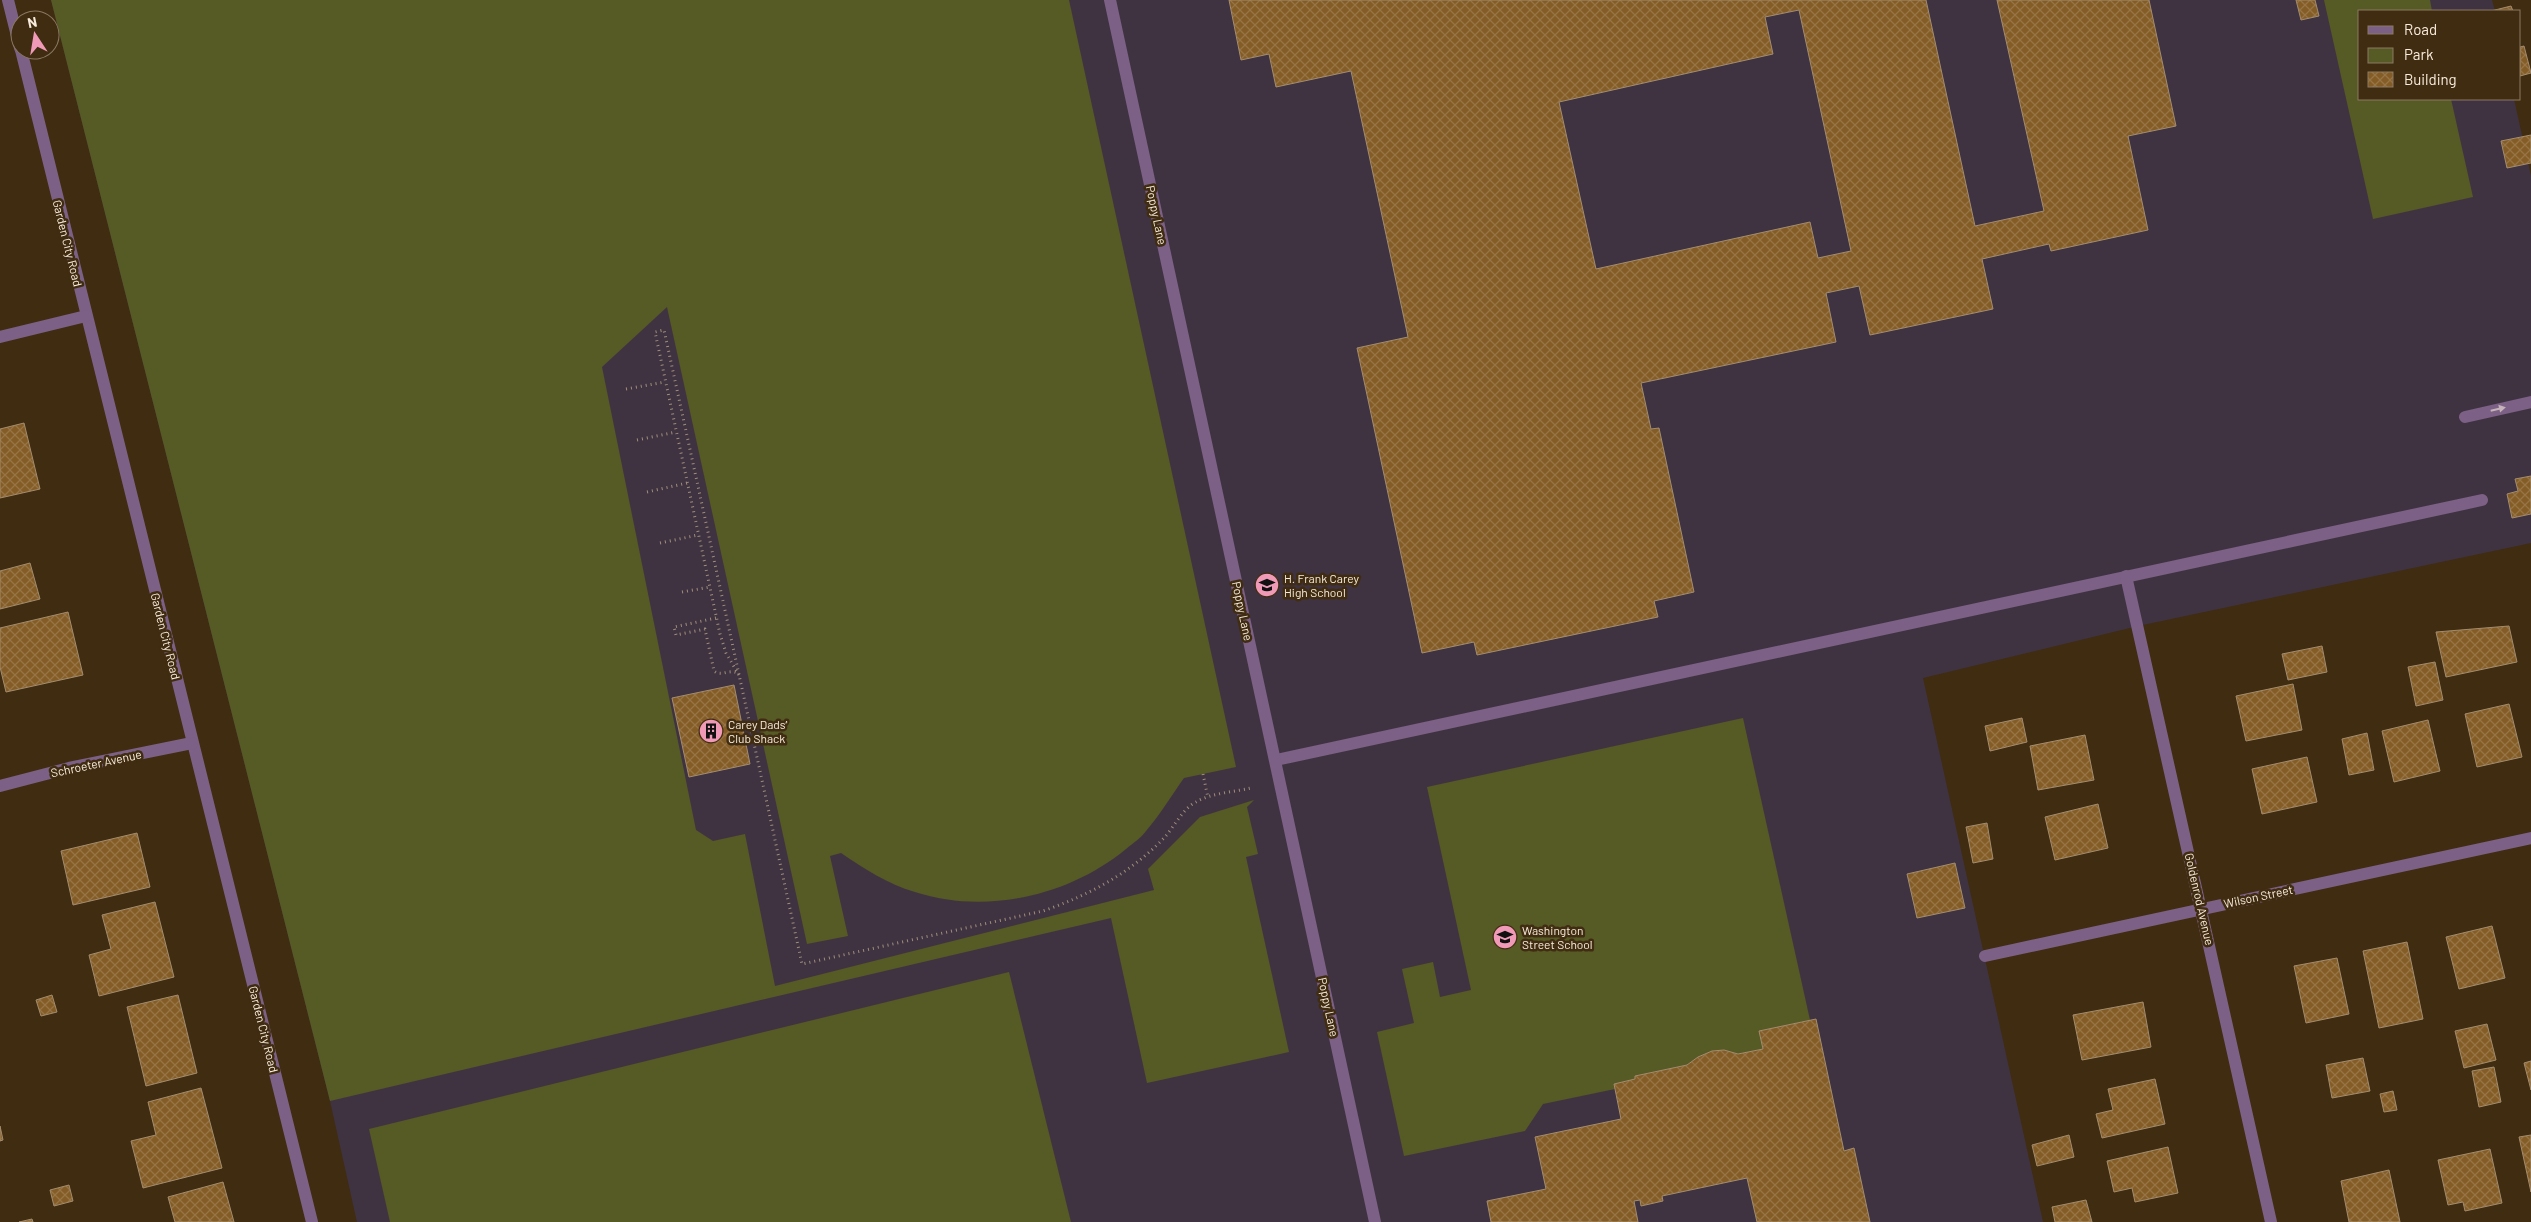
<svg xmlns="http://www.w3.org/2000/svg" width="2531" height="1222" font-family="Barlow,sans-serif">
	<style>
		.education { fill: #3f3342 }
		.green { fill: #565a25 }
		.building { fill: url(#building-cross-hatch); stroke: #a38c6f; fill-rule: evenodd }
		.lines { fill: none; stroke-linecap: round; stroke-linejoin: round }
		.path { stroke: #9f8e79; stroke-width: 3; stroke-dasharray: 1 4; stroke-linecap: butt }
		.lane { stroke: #7c6085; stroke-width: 12 }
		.street { stroke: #7c6085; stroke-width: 12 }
		.oneway { fill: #c6b3b9 }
		.labels { text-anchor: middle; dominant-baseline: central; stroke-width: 5; stroke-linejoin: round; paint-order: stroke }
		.street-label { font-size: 12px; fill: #f8ebdc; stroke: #402c11 }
		.poi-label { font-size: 12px; fill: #f8ebdc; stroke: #402c11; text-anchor: start }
	</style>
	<defs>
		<pattern id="building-cross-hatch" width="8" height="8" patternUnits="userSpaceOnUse" patternTransform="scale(1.25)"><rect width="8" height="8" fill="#845d26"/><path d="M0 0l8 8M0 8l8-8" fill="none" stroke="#967445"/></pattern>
	</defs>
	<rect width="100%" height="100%" fill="#402c11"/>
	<path class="education" d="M51,0H2492L2495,11H2360V99H2514L2531,176V543L2138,626L1923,678L2043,1222H357L330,1101Z"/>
	<g class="green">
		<path d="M51,0H1069L1236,767L1184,778C1171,796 1160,815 1146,831C1141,838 1133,843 1126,849C1069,896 986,915 915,892C887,884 865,869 841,853L830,856L848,936L807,944L667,307L602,367L696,830L713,841L745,834L775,986L1154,890L1148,869L1200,817L1254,800L1247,807L1258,854L1246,857L1289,1052L1147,1083L1111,918L330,1101Z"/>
		<path d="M2324,0H2430L2432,11H2360V99H2451L2473,197L2373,219Z"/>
		<path d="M1743,718L1810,1020L1760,1031L1763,1049L1738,1054L1724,1050L1712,1051L1698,1057L1687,1065L1635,1076V1079L1614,1084L1615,1089L1543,1104L1525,1131L1404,1156L1377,1032L1414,1023L1402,969L1433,962L1440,997L1471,990L1427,787Z"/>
		<path d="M1009,972L1071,1222H390L369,1129Z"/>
	</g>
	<g class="building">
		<path d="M1229,0H1926L1975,226L2044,211L1997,0H2149L2176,126L2128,136L2148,230L2051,251L2049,244L1982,259L1993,309L1870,335L1859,286L1826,293L1836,342L1641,383L1651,429L1659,428L1694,592L1654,601L1658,617L1477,655L1474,642L1422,653L1357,348L1408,337L1351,71L1276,87L1269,54L1241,60ZM1799,10L1851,251L1818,258L1810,222L1596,269L1559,102L1773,54L1765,17Z"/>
		<path d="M2296,0H2315L2319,16L2301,20Z"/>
		<path d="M2511,6L2513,11H2491Z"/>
		<path d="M2524,46L2531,73L2520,76V47Z"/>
		<path d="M2531,135V163L2507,168L2501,141Z"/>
		<path d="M24,423L40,489L0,498V429Z"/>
		<path d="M2531,476V514L2512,518L2507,494L2518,491L2515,479Z"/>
		<path d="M30,563L40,599L0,609V571Z"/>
		<path d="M68,612L83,675L6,692L0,667V628Z"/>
		<path d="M2509,626L2517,662L2446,677L2436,632Z"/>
		<path d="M2322,646L2327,672L2288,680L2282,654Z"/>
		<path d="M2435,662L2443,700L2416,706L2408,667Z"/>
		<path d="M2293,684L2302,730L2246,741L2236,696Z"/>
		<path d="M734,685L750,764L689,777L672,698Z"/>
		<path d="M2509,704L2522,757L2477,767L2465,714Z"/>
		<path d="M2022,718L2027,742L1990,751L1985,726Z"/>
		<path d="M2428,720L2440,771L2394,782L2382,731Z"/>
		<path d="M2367,733L2374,770L2349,775L2342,739Z"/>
		<path d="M2085,735L2094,780L2038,790L2030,746Z"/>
		<path d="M2307,757L2317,802L2262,814L2252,769Z"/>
		<path d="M2098,804L2108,848L2055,860L2045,817Z"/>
		<path d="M1987,823L1993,859L1973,863L1966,827Z"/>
		<path d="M137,833L150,887L73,905L61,851Z"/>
		<path d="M1955,863L1965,908L1917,918L1907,874Z"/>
		<path d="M155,902L174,977L99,996L89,955L111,949L102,915Z"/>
		<path d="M2492,926L2505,978L2459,989L2446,937Z"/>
		<path d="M2407,942L2423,1019L2379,1028L2363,951Z"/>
		<path d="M2337,958L2349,1014L2306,1023L2294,966Z"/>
		<path d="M52,995L57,1012L41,1016L36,1000Z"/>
		<path d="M178,995L197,1073L146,1086L127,1007Z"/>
		<path d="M2143,1002L2151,1047L2082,1060L2073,1015Z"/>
		<path d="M1816,1019L1844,1151L1854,1148L1870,1222H1757L1747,1178L1662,1196L1663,1201L1641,1206L1640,1200L1634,1201L1638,1222H1491L1487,1201L1546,1189L1535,1137L1621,1119L1614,1084L1635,1079V1076L1687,1065L1698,1057L1712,1051L1724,1050L1738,1054L1763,1049L1759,1031Z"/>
		<path d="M2487,1024L2496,1060L2464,1068L2455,1031Z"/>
		<path d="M2363,1058L2370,1091L2332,1098L2326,1065Z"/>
		<path d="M2531,1061V1090L2524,1063Z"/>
		<path d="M2494,1067L2501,1102L2479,1107L2472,1071Z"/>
		<path d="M2155,1079L2165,1124L2102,1138L2096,1114L2113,1110L2108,1089Z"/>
		<path d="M201,1088L222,1168L143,1188L131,1141L156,1135L148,1102Z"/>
		<path d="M2393,1091L2397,1110L2384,1112L2380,1094Z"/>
		<path d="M0,1126L3,1140L0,1141Z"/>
		<path d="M2069,1135L2074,1157L2037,1166L2032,1145Z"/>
		<path d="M2531,1135V1192L2519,1137Z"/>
		<path d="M2168,1147L2178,1193L2135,1202L2132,1188L2114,1192L2107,1161Z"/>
		<path d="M2490,1149L2502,1203L2465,1211L2463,1202L2448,1205L2438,1160Z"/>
		<path d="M2389,1170L2400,1222H2349L2341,1181Z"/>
		<path d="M223,1182L234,1222H175L168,1197Z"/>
		<path d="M69,1185L73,1201L54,1206L50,1190Z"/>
		<path d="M2086,1200L2092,1222H2055L2052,1207Z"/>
		<path d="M32,1219L33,1222H19Z"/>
	</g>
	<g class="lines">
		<g class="path">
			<path d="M626,389L665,382"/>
			<path d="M637,440L676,432"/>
			<path d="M647,492L687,483"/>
			<path d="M660,543L698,535"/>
			<path d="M682,592L710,587"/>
			<path d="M716,618L674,627L676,635L705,629L714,671C721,677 729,669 737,673"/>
			<path d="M739,675L726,653L720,634L655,332L664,330L802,964L1043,911C1089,895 1129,874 1163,839C1174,828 1182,809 1196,802C1211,793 1234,792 1251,788"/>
			<path d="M1203,774L1208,798"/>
		</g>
		<g class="lane">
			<path d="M2465,417L2531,402"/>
			<path d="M1276,760L2482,500"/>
		</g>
		<g class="street">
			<path d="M8,0L20,48"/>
			<path d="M1110,0L1375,1222"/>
			<path d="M21,50L312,1222"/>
			<path d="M0,337L86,316"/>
			<path d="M2126,576L2271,1222"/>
			<path d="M0,786L69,768L192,743"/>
			<path d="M1985,956L2531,838"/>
		</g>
	</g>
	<defs><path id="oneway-solid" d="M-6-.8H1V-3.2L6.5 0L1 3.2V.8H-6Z" transform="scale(1.25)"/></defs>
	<use class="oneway" href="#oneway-solid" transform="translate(2498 409) rotate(-13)"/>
	<defs>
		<g id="school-disc" transform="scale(1.25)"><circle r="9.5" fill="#f09ab7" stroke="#402c11"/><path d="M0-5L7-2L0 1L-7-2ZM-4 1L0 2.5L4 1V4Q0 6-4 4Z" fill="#111"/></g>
		<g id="building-disc" transform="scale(1.25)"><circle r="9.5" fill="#f09ab7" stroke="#402c11"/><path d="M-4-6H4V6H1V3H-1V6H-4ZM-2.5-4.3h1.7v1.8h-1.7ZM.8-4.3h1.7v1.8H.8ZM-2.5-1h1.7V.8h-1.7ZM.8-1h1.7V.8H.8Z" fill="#111"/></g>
	</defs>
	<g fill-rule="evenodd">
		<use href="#school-disc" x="1267" y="585"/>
		<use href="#building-disc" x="711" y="731"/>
		<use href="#school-disc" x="1505" y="937"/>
	</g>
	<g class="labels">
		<g class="street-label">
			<text transform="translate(1157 215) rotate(78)">Poppy Lane</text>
			<text transform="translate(68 243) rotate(76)">Garden City Road</text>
			<text transform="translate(1243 611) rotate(78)">Poppy Lane</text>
			<text transform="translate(166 636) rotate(76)">Garden City Road</text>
			<text transform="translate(96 763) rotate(-12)">Schroeter Avenue</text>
			<text transform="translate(2258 896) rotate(-12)">Wilson Street</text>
			<text transform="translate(2200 899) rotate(77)">Goldenrod Avenue</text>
			<text transform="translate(1329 1007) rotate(78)">Poppy Lane</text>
			<text transform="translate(264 1029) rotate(76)">Garden City Road</text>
		</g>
		<g class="poi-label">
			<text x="1284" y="578">H. Frank Carey<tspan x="1284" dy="14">High School</tspan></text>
			<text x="728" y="724">Carey Dads’<tspan x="728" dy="14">Club Shack</tspan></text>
			<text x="1522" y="930">Washington<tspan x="1522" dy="14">Street School</tspan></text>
		</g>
	</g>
	<rect x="2358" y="10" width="162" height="90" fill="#402c11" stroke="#8a7862"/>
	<rect x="2368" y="26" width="25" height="8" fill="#7c6085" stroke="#8a7862"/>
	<text x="2404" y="35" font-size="15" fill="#f8ebdc">Road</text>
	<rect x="2368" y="48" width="25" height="15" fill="#565a25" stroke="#8a7862"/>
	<text x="2404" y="60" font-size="15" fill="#f8ebdc">Park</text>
	<rect x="2368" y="72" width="25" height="15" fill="url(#building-cross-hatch)" stroke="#8a7862"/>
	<text x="2404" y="85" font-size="15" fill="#f8ebdc">Building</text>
	<g transform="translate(35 35) rotate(348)"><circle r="24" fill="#402c11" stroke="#8a7862"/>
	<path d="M0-4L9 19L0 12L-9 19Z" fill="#f09ab7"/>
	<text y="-8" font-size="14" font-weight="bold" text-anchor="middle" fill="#f8ebdc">N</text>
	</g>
</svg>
